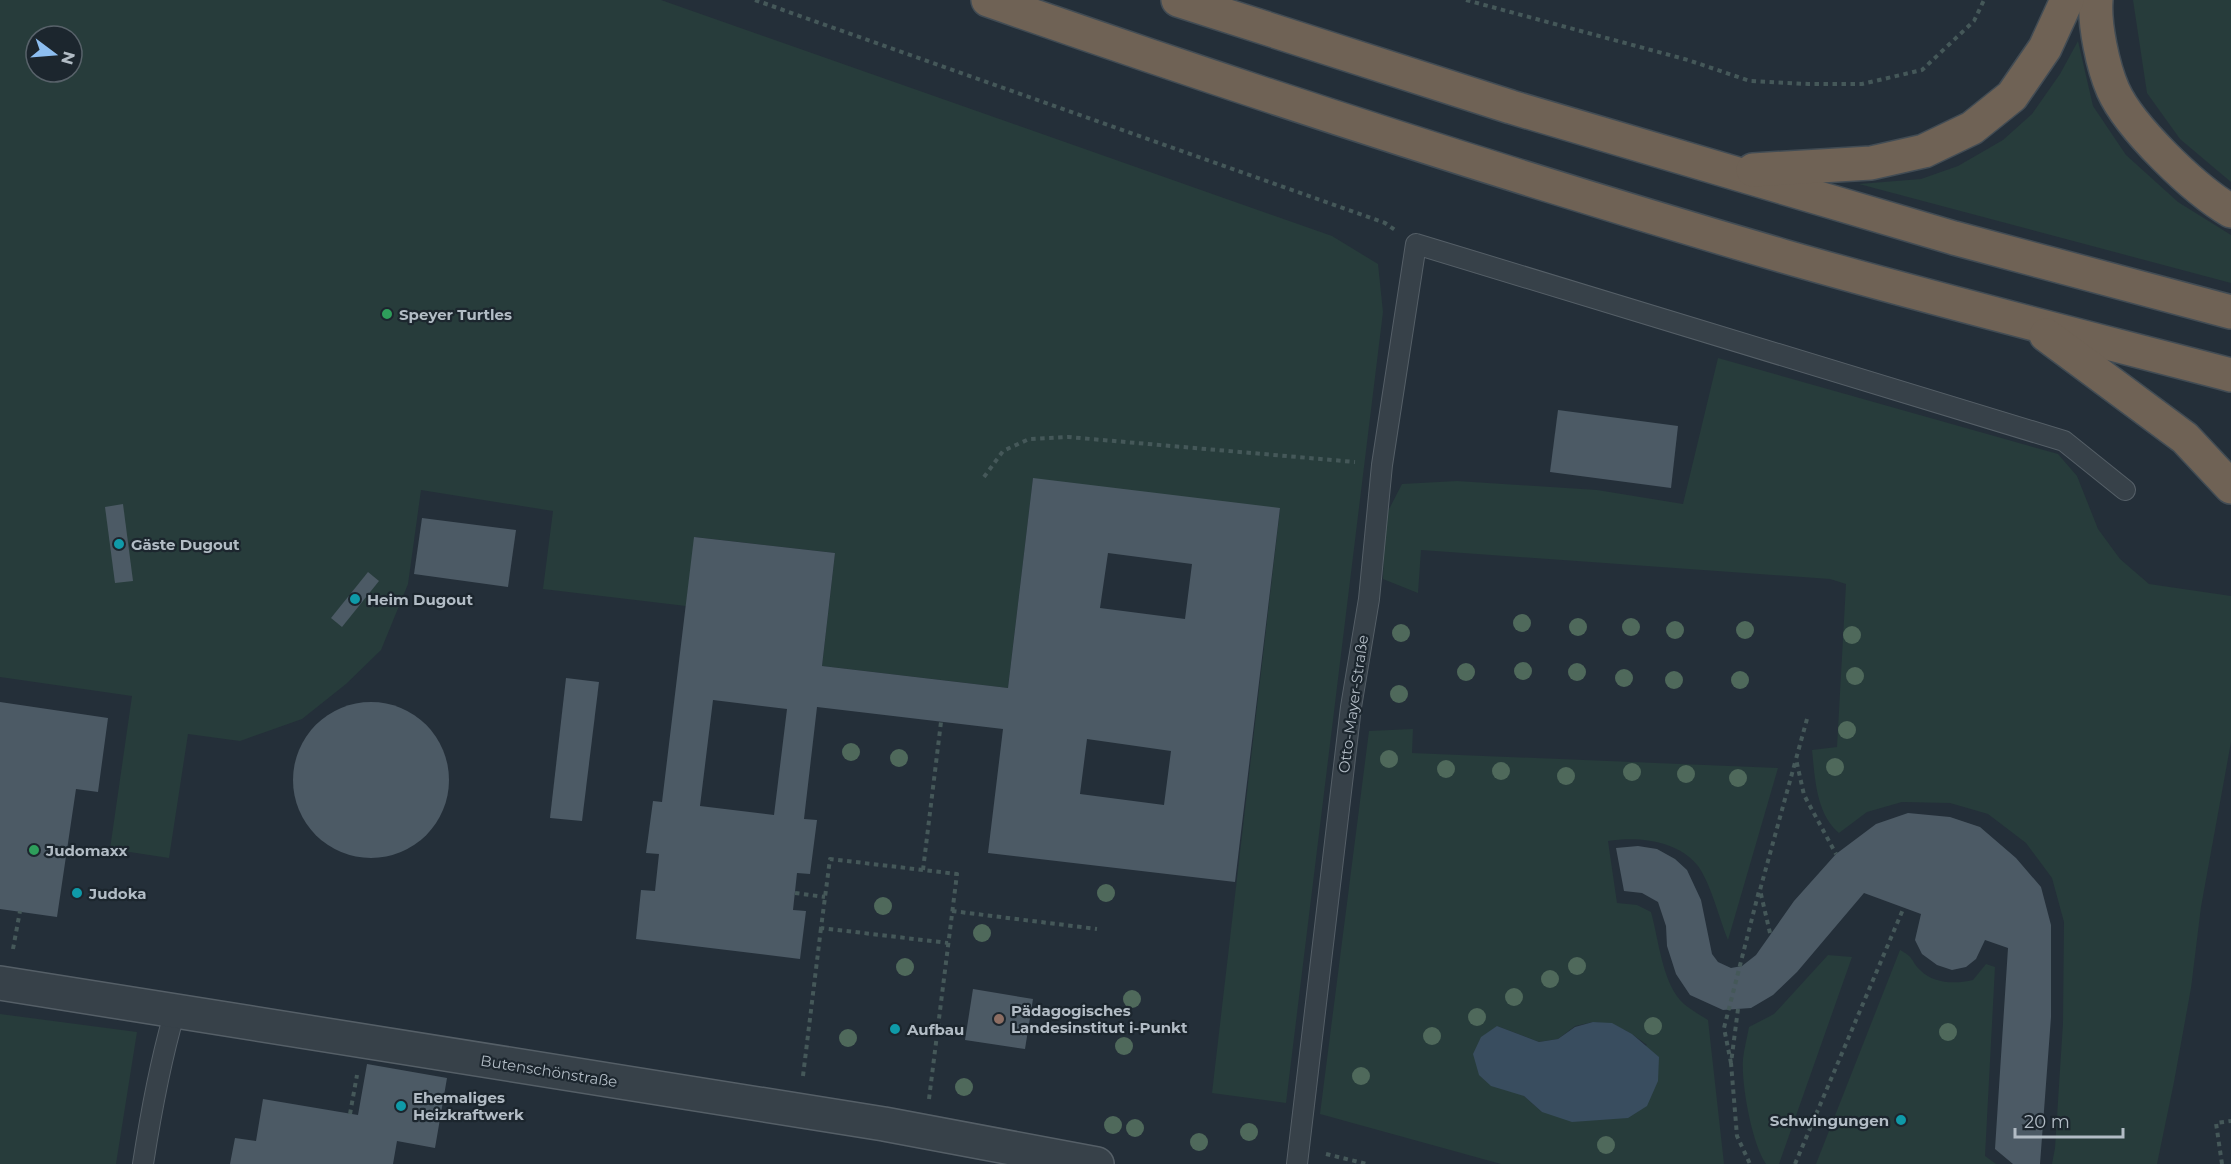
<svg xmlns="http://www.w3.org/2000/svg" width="2231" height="1164" font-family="Montserrat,sans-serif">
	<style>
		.green { fill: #273c3b; fill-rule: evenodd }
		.water { fill: #394d5f }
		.building { fill: #4c5a65; fill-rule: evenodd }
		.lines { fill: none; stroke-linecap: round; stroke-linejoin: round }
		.lane-casing { stroke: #555f67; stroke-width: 22 }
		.street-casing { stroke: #555f67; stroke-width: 36 }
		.highway-casing { stroke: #424c54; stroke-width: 36 }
		.path { stroke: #455859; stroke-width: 4; stroke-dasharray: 4.5 4.5; stroke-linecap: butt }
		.lane { stroke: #374149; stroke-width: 20 }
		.street { stroke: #374149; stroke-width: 33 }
		.highway { stroke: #6f6255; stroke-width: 33 }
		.tree { fill: #4f695b }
		.leisure-dot { fill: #2e9e5b; stroke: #1c262e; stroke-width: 2 }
		.culture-dot { fill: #0f9aa8; stroke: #1c262e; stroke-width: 2 }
		.education-dot { fill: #8d6e63; stroke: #1c262e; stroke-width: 2 }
		.labels { text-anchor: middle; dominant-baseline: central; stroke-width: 4.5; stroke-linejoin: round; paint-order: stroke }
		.poi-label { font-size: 15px; font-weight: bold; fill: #b2bcc5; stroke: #1c262e; text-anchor: start }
		.street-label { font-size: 15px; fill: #b2bcc5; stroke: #1c262e }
	</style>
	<rect width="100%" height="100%" fill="#242f39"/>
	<g class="green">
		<path d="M0,0H661L1332,236L1378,264L1383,312L1286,1103L1212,1093L1280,509L1033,479L1008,688L822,666L835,553L695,537L686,606L543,589L553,511L421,490L408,584L381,650L346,684L302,719L240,741L188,734L169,858L110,849L132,696L0,677ZM36,36H72V72H36Z"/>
		<path d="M2133,0H2231V182L2180,139L2147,93Z"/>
		<path d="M2078,41L2093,106L2126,155L2178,202L2231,235V283L1859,184L1921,179L1958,166L2003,140L2032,114L2060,74Z"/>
		<path d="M1718,358L2058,454L2077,476L2098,529L2120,559L2149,584L2231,596V742L2201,907L2191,988L2174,1082L2157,1164H2052L2055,1148L2063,1023L2064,922L2052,878L2026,843L1988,814L1950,803L1902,802L1867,812L1839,833C1816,814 1815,778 1812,750L1837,747L1846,584L1830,579L1421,550L1418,593L1383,579L1385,517L1402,484L1457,481L1597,490L1683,504Z"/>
		<path d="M1413,729L1412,753L1778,768L1728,940C1719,918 1711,884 1698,866C1678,840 1637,836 1608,841L1617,903L1637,905L1651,912C1659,940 1662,984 1684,1004C1691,1010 1700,1015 1708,1020L1724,1164H1501L1320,1114L1369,731ZM1593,1022C1618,1024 1627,1030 1647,1045L1542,1112L1524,1096L1497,1026L1539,1042L1558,1039L1575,1026Z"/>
		<path d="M1900,950C1916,959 1910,960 1920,970C1934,984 1955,984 1973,980L1986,964L1995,967L1985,1156L1996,1164H1816Z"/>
		<path d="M1828,955L1852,957L1779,1164H1766C1752,1144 1741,1084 1743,1059C1744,1049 1747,1038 1749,1027L1774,1014Z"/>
		<path d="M0,1014L137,1032L116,1164H0Z"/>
	</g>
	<path class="water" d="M1593,1022L1612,1023L1632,1034L1659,1057L1658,1081L1647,1106L1628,1118L1572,1122L1542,1112L1524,1096L1491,1086L1479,1075L1473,1054L1481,1037L1497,1026L1539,1042L1558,1039L1575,1027Z"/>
	<g class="building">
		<path d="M1558,410L1678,426L1671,488L1550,472Z"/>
		<path d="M1033,478L1280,508L1235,882L988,853L1003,729L817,707L804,819L817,820L810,874L797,873L793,910L806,911L800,959L636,939L641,890L655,891L659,854L646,853L653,801L662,802L694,537L835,553L822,666L1008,688ZM1108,553L1192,564L1185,619L1100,608ZM713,700L787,709L774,815L700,806ZM1087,739L1171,751L1164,805L1080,794Z"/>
		<path d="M123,504L133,581L115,583L105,507Z"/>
		<path d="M422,518L516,530L508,587L414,574Z"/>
		<path d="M368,572L379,581L342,627L331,618Z"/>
		<path d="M566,678L599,682L582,821L550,818Z"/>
		<path d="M0,702L108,718L98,792L76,789L57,917L0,909Z"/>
		<circle cx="371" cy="780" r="78"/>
		<path d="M1908,813L1950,817L1980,827L2016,858L2041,887L2051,925V1017L2040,1164H2013L1995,1149L2008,948L1985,940L1976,959L1966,967L1952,970L1937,965L1922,954L1915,940L1921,914L1864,893L1797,972L1773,995L1751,1008L1723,1010L1690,995L1676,974L1667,946L1666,926L1658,902L1642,893L1624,891L1616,848L1638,846L1657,849L1675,859L1687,870L1701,900L1712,954L1718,962L1731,968L1742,966L1756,955L1794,901L1836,854L1876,824Z"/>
		<path d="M973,989L1033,999L1025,1049L965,1040Z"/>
		<path d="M367,1064L447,1078L435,1148L397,1141L393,1164H230L235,1138L256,1141L263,1099L358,1115Z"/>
	</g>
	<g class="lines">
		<g class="lane-casing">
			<g id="lane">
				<path d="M143,1164C151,1112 160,1062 175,1011"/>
				<path d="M1297,1164L1351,707L1369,599L1382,465L1416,244L2064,441L2125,490"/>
			</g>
		</g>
		<g class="street-casing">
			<path id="street" d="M0,983L884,1124L1097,1164"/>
		</g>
		<g class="highway-casing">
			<g id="highway">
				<path d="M988,0C1251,92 1516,178 1783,256C1932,299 2081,336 2231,375"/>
				<path d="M1178,0L1511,107L1954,238L2231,312"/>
				<path d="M2096,0C2094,25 2103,67 2113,90C2130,128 2195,190 2231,211"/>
				<path d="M1753,170L1871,163L1924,151L1972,128L2012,96L2045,48L2067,0"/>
				<path d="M2046,335L2185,438L2231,487"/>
			</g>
		</g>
		<g class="path">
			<path d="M755,0L1385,223L1395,230"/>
			<path d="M1466,0L1688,60L1750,81L1808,84H1862L1922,70L1974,21L1984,0"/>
			<path d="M984,477L1003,451L1029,439L1068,437L1355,462"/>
			<path d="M1807,719L1796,759L1804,795L1836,854"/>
			<path d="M923,870L830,859L821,928L948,943"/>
			<path d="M795,893L825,897"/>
			<path d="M952,911L1097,929"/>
			<path d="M1770,933L1760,890L1796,759"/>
			<path d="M13,949L20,911"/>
			<path d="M1738,1009L1731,1063L1737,1136L1750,1164"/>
			<path d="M1731,1063L1724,1028L1759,891"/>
			<path d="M803,1076L821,928"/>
			<path d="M929,1099L957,874L923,870L941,722"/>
			<path d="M350,1114L357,1075"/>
			<path d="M1326,1154L1367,1164"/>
			<path d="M1795,1164L1904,907"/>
			<path d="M2222,1164L2216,1123L2231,1121"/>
		</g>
		<use href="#lane" class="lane"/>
		<use href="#street" class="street"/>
		<use href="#highway" class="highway"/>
	</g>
	<g class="tree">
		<circle cx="1522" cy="623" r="9"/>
		<circle cx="1578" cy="627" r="9"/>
		<circle cx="1631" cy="627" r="9"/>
		<circle cx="1675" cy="630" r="9"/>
		<circle cx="1745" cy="630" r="9"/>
		<circle cx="1401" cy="633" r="9"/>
		<circle cx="1852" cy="635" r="9"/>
		<circle cx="1523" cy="671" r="9"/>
		<circle cx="1466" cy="672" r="9"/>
		<circle cx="1577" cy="672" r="9"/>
		<circle cx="1855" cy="676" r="9"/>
		<circle cx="1624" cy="678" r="9"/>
		<circle cx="1674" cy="680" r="9"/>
		<circle cx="1740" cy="680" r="9"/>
		<circle cx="1399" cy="694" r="9"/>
		<circle cx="1847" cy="730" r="9"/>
		<circle cx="851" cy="752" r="9"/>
		<circle cx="899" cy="758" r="9"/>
		<circle cx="1389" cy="759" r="9"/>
		<circle cx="1835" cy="767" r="9"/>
		<circle cx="1446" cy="769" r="9"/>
		<circle cx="1501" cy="771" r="9"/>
		<circle cx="1632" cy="772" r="9"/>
		<circle cx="1686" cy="774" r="9"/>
		<circle cx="1566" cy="776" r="9"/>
		<circle cx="1738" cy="778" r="9"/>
		<circle cx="1106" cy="893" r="9"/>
		<circle cx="883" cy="906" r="9"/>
		<circle cx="982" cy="933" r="9"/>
		<circle cx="1577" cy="966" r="9"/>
		<circle cx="905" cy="967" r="9"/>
		<circle cx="1550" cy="979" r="9"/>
		<circle cx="1514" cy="997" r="9"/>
		<circle cx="1132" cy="999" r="9"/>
		<circle cx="1477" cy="1017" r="9"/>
		<circle cx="1653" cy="1026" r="9"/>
		<circle cx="1948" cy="1032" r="9"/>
		<circle cx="1432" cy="1036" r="9"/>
		<circle cx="848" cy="1038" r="9"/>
		<circle cx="1124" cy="1046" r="9"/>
		<circle cx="1361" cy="1076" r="9"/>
		<circle cx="964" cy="1087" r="9"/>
		<circle cx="1113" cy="1125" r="9"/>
		<circle cx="1135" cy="1128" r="9"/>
		<circle cx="1249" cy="1132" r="9"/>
		<circle cx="1199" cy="1142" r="9"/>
		<circle cx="1606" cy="1145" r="9"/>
	</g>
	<g class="leisure-dot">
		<circle cx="387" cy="314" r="6"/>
		<circle cx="34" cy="850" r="6"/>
	</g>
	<g class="culture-dot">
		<circle cx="119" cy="544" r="6"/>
		<circle cx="355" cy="599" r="6"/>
		<circle cx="77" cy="893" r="6"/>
		<circle cx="895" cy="1029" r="6"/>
		<circle cx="401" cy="1106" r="6"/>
		<circle cx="1901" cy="1120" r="6"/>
	</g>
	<circle class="education-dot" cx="999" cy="1019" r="6"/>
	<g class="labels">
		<g class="poi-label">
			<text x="399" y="314">Speyer Turtles</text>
			<text x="131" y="544">Gäste Dugout</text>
			<text x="367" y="599">Heim Dugout</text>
			<text x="46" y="850">Judomaxx</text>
			<text x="89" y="893">Judoka</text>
			<text x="1011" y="1010">Pädagogisches<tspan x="1011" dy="17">Landesinstitut i-Punkt</tspan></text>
			<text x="907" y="1029">Aufbau</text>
			<text x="413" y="1097">Ehemaliges<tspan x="413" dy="17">Heizkraftwerk</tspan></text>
			<text x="1889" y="1120" text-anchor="end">Schwingungen</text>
		</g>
		<g class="street-label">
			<text transform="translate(1353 704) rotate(-82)">Otto-Mayer-Straße</text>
			<text transform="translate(549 1071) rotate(9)">Butenschönstraße</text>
		</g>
	</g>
	<g transform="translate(54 54) rotate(106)"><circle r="28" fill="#1c262e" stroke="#58626a" stroke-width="1.5"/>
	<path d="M0-4.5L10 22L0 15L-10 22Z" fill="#8dbef0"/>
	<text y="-9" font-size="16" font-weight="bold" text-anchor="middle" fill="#b2bcc5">N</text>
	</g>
	<path d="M2015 1128v9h108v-9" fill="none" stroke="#b2bcc5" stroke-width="3"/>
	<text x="2024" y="1128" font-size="18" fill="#b2bcc5" stroke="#1c262e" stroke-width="4.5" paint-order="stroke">20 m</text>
</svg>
